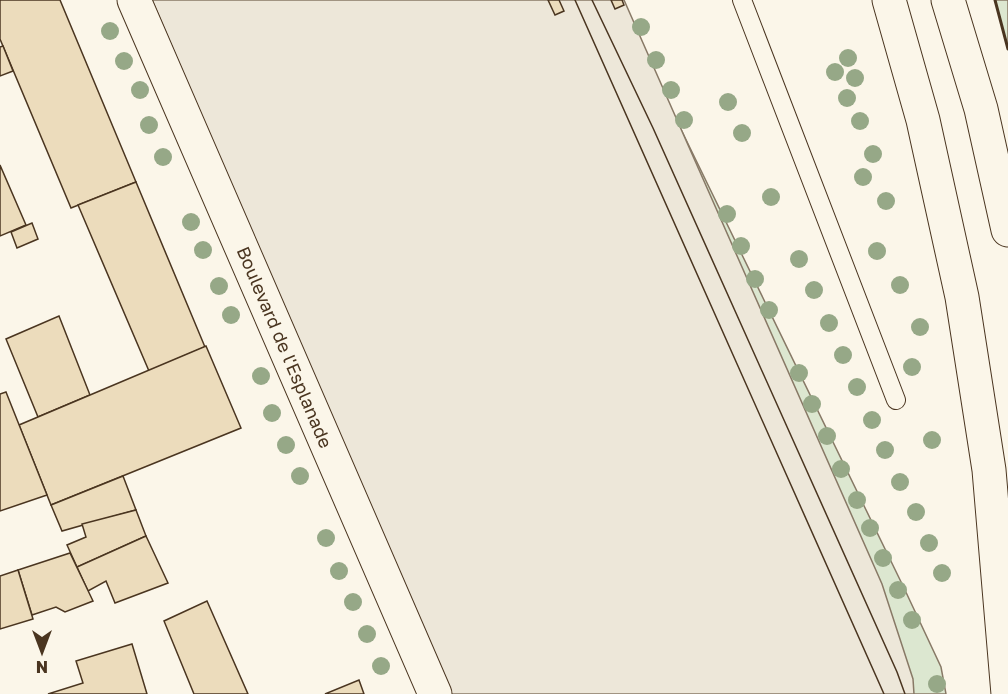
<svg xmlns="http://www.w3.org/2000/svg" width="1008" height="694" font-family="'Golos Text',sans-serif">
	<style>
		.green { fill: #dce7d0; stroke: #887966; stroke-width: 1.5 }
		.parking { fill: #ede7d9; stroke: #887966; stroke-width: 1.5 }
		.building { fill: #ecdcbc; stroke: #4a3520; stroke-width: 1.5 }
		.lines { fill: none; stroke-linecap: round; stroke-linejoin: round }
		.lane-casing { stroke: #4a3520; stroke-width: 20 }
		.street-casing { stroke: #4a3520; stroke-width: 35 }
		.highway-casing { stroke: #4a3520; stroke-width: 35 }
		.lane { stroke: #fbf6e9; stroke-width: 18 }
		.street { stroke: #fbf6e9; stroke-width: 33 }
		.highway { stroke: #fbf6e9; stroke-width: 33 }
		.tram { stroke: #4a3520; stroke-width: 1.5 }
		.wall { stroke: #4a3520; stroke-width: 3 }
		.tree { fill: #96a887 }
		.labels { text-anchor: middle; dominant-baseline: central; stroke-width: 4.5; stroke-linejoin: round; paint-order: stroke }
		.street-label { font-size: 18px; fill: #4a3520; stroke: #fbf6e9 }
	</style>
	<rect width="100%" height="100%" fill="#fbf6e9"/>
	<g class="green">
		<path d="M995,0H1008V49Z"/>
		<path d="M674,115L904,588L941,667L946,694H867Z"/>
	</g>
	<path class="parking" d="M152,0H624L882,584L913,679L914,694H449Z"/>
	<g class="building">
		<path d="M0,0H60L136,182L71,208L0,39Z"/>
		<path d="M548,0H559L564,11L555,15Z"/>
		<path d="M611,0H622L624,5L615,9Z"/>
		<path d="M3,46L13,71L0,76V47Z"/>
		<path d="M0,165L26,225L0,236Z"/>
		<path d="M136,182L205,347L149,371L78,205Z"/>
		<path d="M32,223L38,239L17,248L11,232Z"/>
		<path d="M59,316L90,395L38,417L6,339Z"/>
		<path d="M206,346L241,428L51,505L19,425Z"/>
		<path d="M6,392L47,495L0,511V394Z"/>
		<path d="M123,476L136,510L62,531L51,505Z"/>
		<path d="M136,510L146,536L77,567L67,545L86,537L82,524Z"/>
		<path d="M146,536L168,583L115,603L106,581L88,591L77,567Z"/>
		<path d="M70,553L93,601L65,612L56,607L32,615L18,570Z"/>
		<path d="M18,570L33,619L0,629V576Z"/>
		<path d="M207,601L248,694H194L164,621Z"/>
		<path d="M132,644L147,694H48L83,683L76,661Z"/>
		<path d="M359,680L364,694H325Z"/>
	</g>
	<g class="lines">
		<g class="lane-casing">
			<path id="lane" d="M742,0L896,400"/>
		</g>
		<g class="street-casing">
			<path id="street" d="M134,0L435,694"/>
		</g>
		<g class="highway-casing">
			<g id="highway">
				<path d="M889,0L923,120L962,297L989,470L1008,694"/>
				<path d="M948,0L981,109L1008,230"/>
			</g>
		</g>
		<use href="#lane" class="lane"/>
		<use href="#street" class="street"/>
		<use href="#highway" class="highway"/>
		<g class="tram">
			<path d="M575,0L884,694"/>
			<path d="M592,0L653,128L897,672L905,694"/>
		</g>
		<path class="wall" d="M995,0L1008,49"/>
	</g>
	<g class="tree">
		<circle cx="641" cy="27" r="9"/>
		<circle cx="110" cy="31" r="9"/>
		<circle cx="848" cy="58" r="9"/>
		<circle cx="656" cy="60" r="9"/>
		<circle cx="124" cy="61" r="9"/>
		<circle cx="835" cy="72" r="9"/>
		<circle cx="855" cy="78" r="9"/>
		<circle cx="140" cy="90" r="9"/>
		<circle cx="671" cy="90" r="9"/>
		<circle cx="847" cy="98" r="9"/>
		<circle cx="728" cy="102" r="9"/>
		<circle cx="684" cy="120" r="9"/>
		<circle cx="860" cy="121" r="9"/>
		<circle cx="149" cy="125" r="9"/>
		<circle cx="742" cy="133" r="9"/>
		<circle cx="873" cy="154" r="9"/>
		<circle cx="163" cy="157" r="9"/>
		<circle cx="863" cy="177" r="9"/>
		<circle cx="771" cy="197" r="9"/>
		<circle cx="886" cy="201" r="9"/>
		<circle cx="727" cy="214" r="9"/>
		<circle cx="191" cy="222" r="9"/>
		<circle cx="741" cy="246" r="9"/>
		<circle cx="203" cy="250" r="9"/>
		<circle cx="877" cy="251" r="9"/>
		<circle cx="799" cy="259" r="9"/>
		<circle cx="755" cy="279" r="9"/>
		<circle cx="900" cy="285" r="9"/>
		<circle cx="219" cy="286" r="9"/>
		<circle cx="814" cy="290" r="9"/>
		<circle cx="769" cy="310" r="9"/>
		<circle cx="231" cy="315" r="9"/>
		<circle cx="829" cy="323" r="9"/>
		<circle cx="920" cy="327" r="9"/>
		<circle cx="843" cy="355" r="9"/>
		<circle cx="912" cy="367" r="9"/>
		<circle cx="799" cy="373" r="9"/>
		<circle cx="261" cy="376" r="9"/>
		<circle cx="857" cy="387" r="9"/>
		<circle cx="812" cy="404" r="9"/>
		<circle cx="272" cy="413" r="9"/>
		<circle cx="872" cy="420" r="9"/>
		<circle cx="827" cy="436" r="9"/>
		<circle cx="932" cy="440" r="9"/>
		<circle cx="286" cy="445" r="9"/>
		<circle cx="885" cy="450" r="9"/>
		<circle cx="841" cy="469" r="9"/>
		<circle cx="300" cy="476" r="9"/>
		<circle cx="900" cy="482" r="9"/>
		<circle cx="857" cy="500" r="9"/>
		<circle cx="916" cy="512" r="9"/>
		<circle cx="870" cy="528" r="9"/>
		<circle cx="326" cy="538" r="9"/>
		<circle cx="929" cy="543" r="9"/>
		<circle cx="883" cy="558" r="9"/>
		<circle cx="339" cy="571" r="9"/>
		<circle cx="942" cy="573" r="9"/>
		<circle cx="898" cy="590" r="9"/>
		<circle cx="353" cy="602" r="9"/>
		<circle cx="912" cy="620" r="9"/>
		<circle cx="367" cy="634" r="9"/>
		<circle cx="381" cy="666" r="9"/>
		<circle cx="937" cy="684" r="9"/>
	</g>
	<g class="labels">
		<g class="street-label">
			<text transform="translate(285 347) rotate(67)">Boulevard de l'Esplanade</text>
		</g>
	</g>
	<g transform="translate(42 652) rotate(180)" stroke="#fbf6e9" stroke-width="4.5" paint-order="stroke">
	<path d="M0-4.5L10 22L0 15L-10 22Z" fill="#4a3520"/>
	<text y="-9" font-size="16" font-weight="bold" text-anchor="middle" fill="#4a3520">N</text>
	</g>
</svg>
